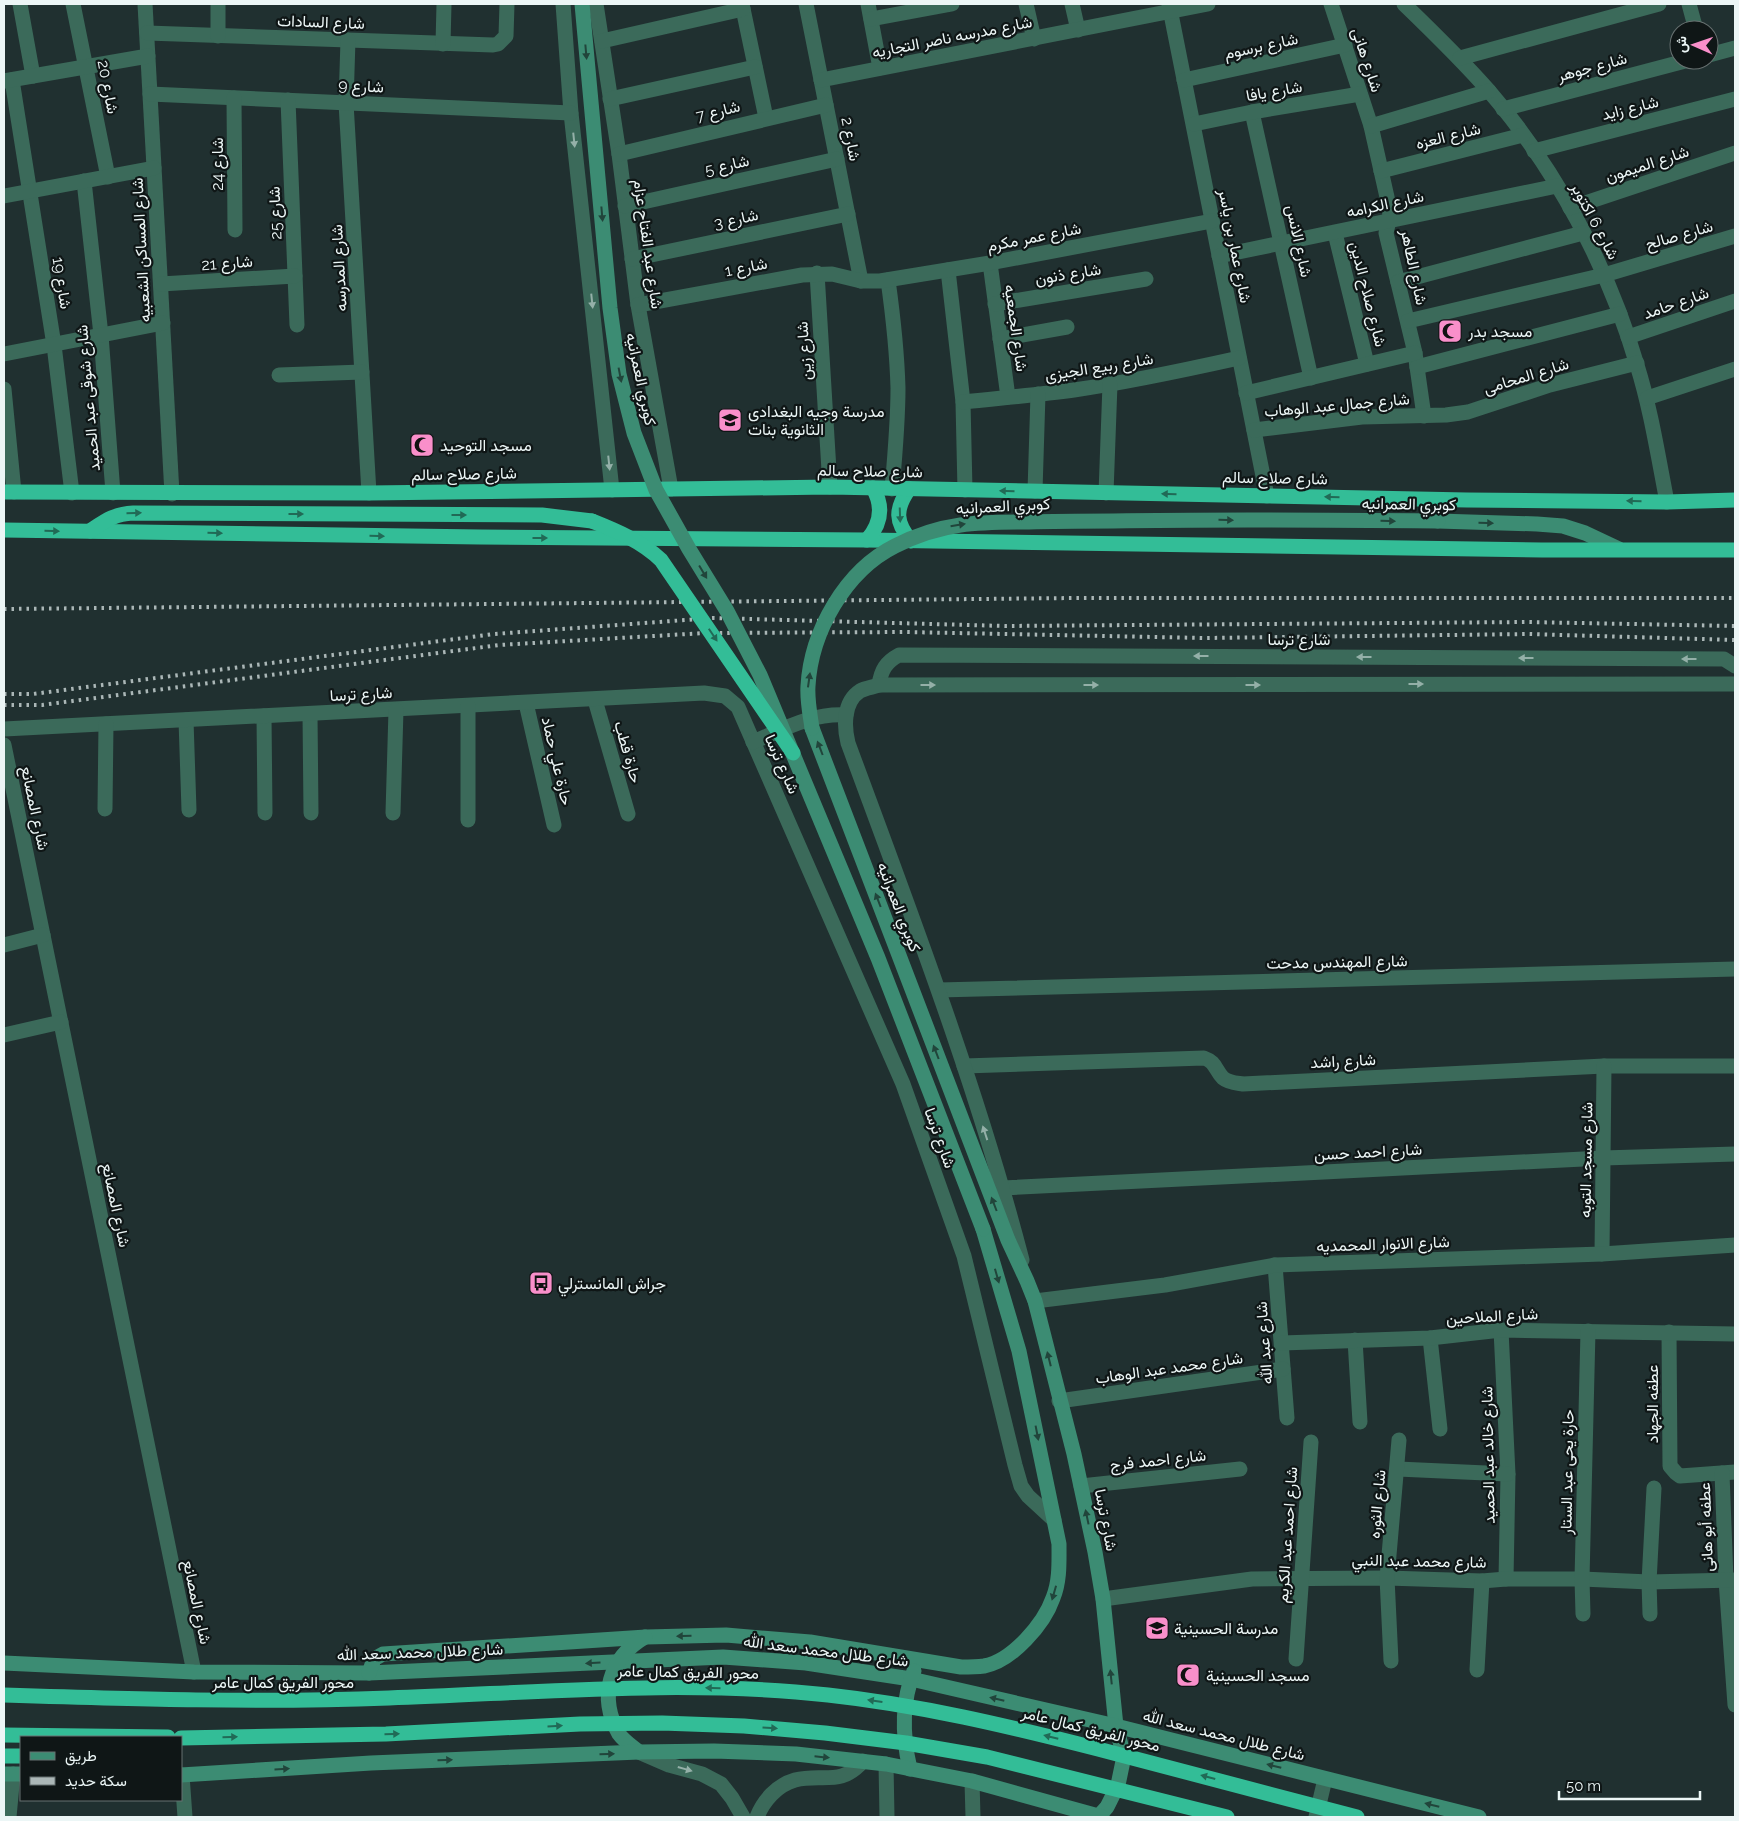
<svg xmlns="http://www.w3.org/2000/svg" width="1739" height="1821" font-family="Raleway,Vazirmatn,sans-serif">
	<style>
		.lines { fill: none; stroke-linecap: round; stroke-linejoin: round }
		.street { stroke: #3b6a5a; stroke-width: 15 }
		.secondary { stroke: #3c8c73; stroke-width: 15 }
		.highway { stroke: #33bd97; stroke-width: 15 }
		.rail { stroke: #abb7b7; stroke-width: 4; stroke-dasharray: 2.5 5; stroke-linecap: butt }
		.secondary-bridge { stroke: #3c8c73; stroke-width: 15 }
		.highway-bridge { stroke: #33bd97; stroke-width: 15 }
		.oneway { fill: #21453b }
		.oneway2 { fill: #94b0a8 }
		.oneway3 { fill: #216a56 }
		.labels { text-anchor: middle; dominant-baseline: central; stroke-width: 4.5; stroke-linejoin: round; paint-order: stroke }
		.street-label { font-size: 16px; fill: #ecf6f6; stroke: #0f1616 }
		.poi-label { font-size: 16px; fill: #ecf6f6; stroke: #0f1616; text-anchor: start }
	</style>
	<rect width="100%" height="100%" fill="#203030"/>
	<g class="lines">
		<g class="street">
			<path d="M20,4L33,76"/>
			<path d="M73,4L108,177"/>
			<path d="M145,4L172,494"/>
			<path d="M563,4L571,113L612,490"/>
			<path d="M596,4L619,154L638,305L671,489"/>
			<path d="M742,4L766,118"/>
			<path d="M806,4L861,281"/>
			<path d="M868,4L880,68"/>
			<path d="M1026,4L1034,39"/>
			<path d="M1072,4L1078,30"/>
			<path d="M1169,4L1267,496"/>
			<path d="M1331,4L1371,126L1389,206L1390,217L1386,233L1415,353L1424,416"/>
			<path d="M1404,4C1433,32 1462,60 1489,91C1556,169 1608,266 1637,365C1651,410 1658,456 1667,502"/>
			<path d="M1689,4L1696,30"/>
			<path d="M871,19L952,4"/>
			<path d="M147,33L493,45L498,44L506,36L507,4"/>
			<path d="M218,36V4"/>
			<path d="M348,40L346,103L369,493"/>
			<path d="M602,41L743,9"/>
			<path d="M443,44L444,4"/>
			<path d="M1709,55L1735,48"/>
			<path d="M1460,58L1659,4"/>
			<path d="M12,80L54,345L72,493"/>
			<path d="M821,80L1208,4"/>
			<path d="M1184,80L1345,45"/>
			<path d="M4,81L148,56"/>
			<path d="M150,94L571,113"/>
			<path d="M234,98L235,230"/>
			<path d="M610,99L755,67"/>
			<path d="M288,100L297,325"/>
			<path d="M1503,109L1689,60"/>
			<path d="M1252,112L1311,378"/>
			<path d="M1194,124L1252,112L1360,94"/>
			<path d="M1371,126L1489,91"/>
			<path d="M1534,151L1735,99"/>
			<path d="M619,154L826,105"/>
			<path d="M1381,171L1523,135"/>
			<path d="M84,181L101,335L113,493"/>
			<path d="M4,196L154,168"/>
			<path d="M625,206L837,159"/>
			<path d="M1570,208L1735,153"/>
			<path d="M1335,233L1367,364"/>
			<path d="M1219,256L1557,186"/>
			<path d="M632,259L848,214"/>
			<path d="M990,263L1008,397"/>
			<path d="M948,270L963,402L965,490"/>
			<path d="M817,273L830,487"/>
			<path d="M888,280C893,316 897,352 898,388C898,422 895,455 892,489"/>
			<path d="M1398,282L1583,233"/>
			<path d="M161,284L295,276"/>
			<path d="M995,304L1146,279"/>
			<path d="M638,305L802,275L832,274L861,281H880L990,263L1212,221"/>
			<path d="M1408,321L1604,275L1735,236"/>
			<path d="M1628,337L1735,301"/>
			<path d="M1000,339L1067,327"/>
			<path d="M4,354L163,323"/>
			<path d="M1417,367L1620,314"/>
			<path d="M279,375L362,372"/>
			<path d="M4,389L14,492"/>
			<path d="M1246,393L1415,353"/>
			<path d="M1647,398L1735,369"/>
			<path d="M963,402C1000,398 1037,395 1074,390C1130,382 1185,370 1239,358"/>
			<path d="M1254,430L1362,417L1446,415L1468,412L1550,385L1637,363"/>
			<path d="M1035,491L1038,394"/>
			<path d="M1106,493L1110,384"/>
			<path d="M879,685C881,670 886,662 899,655L1724,659L1735,666"/>
			<path d="M595,700L628,814"/>
			<path d="M526,703L554,825"/>
			<path d="M310,714L311,813"/>
			<path d="M264,716L265,813"/>
			<path d="M186,720L189,810"/>
			<path d="M4,729L704,693L725,696L738,707L903,1084L964,1256L1015,1465L1021,1486L1028,1496L1054,1520"/>
			<path d="M753,742C784,729 812,713 846,715"/>
			<path d="M4,745L194,1672"/>
			<path d="M105,809L106,724"/>
			<path d="M393,813L396,710"/>
			<path d="M468,820V706"/>
			<path d="M4,945L43,935"/>
			<path d="M939,990L1735,969"/>
			<path d="M4,1035L61,1022"/>
			<path d="M964,1066L1204,1058C1216,1062 1215,1070 1223,1078C1229,1083 1237,1083 1243,1084L1604,1066H1735"/>
			<path d="M1003,1188L1603,1158L1735,1154"/>
			<path d="M1602,1254L1604,1066"/>
			<path d="M1022,1260C976,1083 911,914 848,743C844,727 843,702 860,691C865,688 874,687 879,685L1735,684"/>
			<path d="M1275,1265L1287,1418"/>
			<path d="M1035,1301L1165,1285L1275,1265L1602,1254L1735,1245"/>
			<path d="M1501,1330L1508,1474L1506,1579"/>
			<path d="M1669,1332L1670,1466L1676,1473L1680,1476L1735,1472"/>
			<path d="M1430,1338L1440,1429"/>
			<path d="M1355,1340L1360,1422"/>
			<path d="M1282,1343L1430,1338L1501,1330L1735,1334"/>
			<path d="M1059,1401L1283,1369"/>
			<path d="M1398,1469L1508,1474"/>
			<path d="M1722,1473L1726,1580L1735,1705"/>
			<path d="M1081,1486L1240,1469"/>
			<path d="M1103,1599L1252,1579L1387,1578L1482,1581L1506,1579H1582L1649,1582L1735,1580"/>
			<path d="M1583,1614L1582,1579L1588,1331"/>
			<path d="M1650,1614L1649,1582L1654,1488"/>
			<path d="M1296,1659L1311,1442"/>
			<path d="M1391,1661L1387,1578L1399,1440"/>
			<path d="M1477,1670L1482,1581"/>
			<path d="M639,1752L669,1765L702,1774L721,1784L732,1798L743,1817"/>
			<path d="M886,1764L887,1817"/>
			<path d="M182,1775L185,1817"/>
			<path d="M972,1781L973,1817"/>
			<path d="M9,1817L13,1774"/>
			<path d="M757,1817C763,1801 777,1785 795,1780C822,1773 841,1787 863,1761"/>
			<path d="M1316,1817L1325,1779"/>
		</g>
		<g class="secondary">
			<path d="M1438,521L1537,524L1563,526L1585,533L1619,549"/>
			<path d="M812,728L1008,1240L1027,1281L1035,1301L1074,1454L1095,1552L1103,1599L1116,1726L1122,1749L1123,1761L1118,1785L1107,1807L1099,1816"/>
			<path d="M4,1663L194,1672L369,1673L723,1657L806,1663L911,1679L1116,1726L1479,1817"/>
			<path d="M369,1673L374,1659L383,1654L646,1637L726,1635L810,1642L961,1667C968,1667 976,1667 984,1666C1012,1661 1044,1624 1053,1598C1060,1581 1059,1562 1059,1544L1019,1351L983,1229"/>
			<path d="M639,1752C633,1747 624,1741 619,1734C598,1697 609,1658 645,1637"/>
			<path d="M910,1769C902,1735 901,1703 914,1671"/>
			<path d="M4,1774H21"/>
			<path d="M181,1775L371,1763L639,1752L714,1751L796,1754L886,1764L972,1781L1102,1817"/>
		</g>
		<g class="highway">
			<path d="M909,489C895,509 895,522 911,541"/>
			<path d="M4,492L369,493L830,487L1467,500L1667,502L1735,500"/>
			<path d="M4,530L480,537L867,540L1542,550H1735"/>
			<path d="M90,531C105,521 114,514 133,513L542,515L592,521"/>
			<path d="M867,540C881,524 884,507 873,488"/>
			<path d="M4,1735L168,1737"/>
			<path d="M4,1756H21"/>
		</g>
		<g class="rail">
			<path d="M4,609L1075,598H1735"/>
			<path d="M4,694H33L494,634L713,618L1005,626L1526,622L1735,626"/>
			<path d="M4,705H42L499,645L705,633L905,632L1205,638L1528,634L1735,640"/>
		</g>
		<g class="secondary-bridge">
			<path d="M582,4L610,308L619,374L634,433L656,490L689,549L727,611L760,675L878,958L983,1229"/>
			<path d="M812,728C810,714 807,700 808,686C811,632 845,571 895,546C942,522 978,522 1029,522C1057,521 1085,521 1113,521C1221,519 1329,520 1438,521"/>
		</g>
		<g class="highway-bridge">
			<path d="M592,521C617,531 641,541 661,560L793,753"/>
			<path d="M4,1695C132,1699 260,1703 389,1698C535,1693 682,1679 828,1695C920,1705 1008,1726 1098,1749C1184,1771 1270,1794 1357,1817"/>
			<path d="M181,1738L386,1734L580,1724L662,1723L744,1726L825,1733L906,1743L987,1757L1227,1817"/>
		</g>
	</g>
	<defs><path id="oneway-solid" d="M-6-.8H1V-3.2L6.5 0L1 3.2V.8H-6Z" transform="scale(1.25)"/></defs>
	<g class="oneway">
		<use href="#oneway-solid" transform="translate(586 52) rotate(85)"/>
		<use href="#oneway-solid" transform="translate(602 214) rotate(85)"/>
		<use href="#oneway-solid" transform="translate(620 375) rotate(79)"/>
		<use href="#oneway-solid" transform="translate(1226 520) rotate(1)"/>
		<use href="#oneway-solid" transform="translate(1388 521) rotate(1)"/>
		<use href="#oneway-solid" transform="translate(1486 523) rotate(1)"/>
		<use href="#oneway-solid" transform="translate(958 525) rotate(-9)"/>
		<use href="#oneway-solid" transform="translate(703 572) rotate(59)"/>
		<use href="#oneway-solid" transform="translate(809 680) rotate(-82)"/>
		<use href="#oneway-solid" transform="translate(820 748) rotate(-111)"/>
		<use href="#oneway-solid" transform="translate(878 900) rotate(-111)"/>
		<use href="#oneway-solid" transform="translate(936 1052) rotate(-111)"/>
		<use href="#oneway-solid" transform="translate(994 1204) rotate(-111)"/>
		<use href="#oneway-solid" transform="translate(997 1276) rotate(74)"/>
		<use href="#oneway-solid" transform="translate(1049 1359) rotate(-104)"/>
		<use href="#oneway-solid" transform="translate(1037 1433) rotate(79)"/>
		<use href="#oneway-solid" transform="translate(1087 1517) rotate(-102)"/>
		<use href="#oneway-solid" transform="translate(1054 1593) rotate(106)"/>
		<use href="#oneway-solid" transform="translate(684 1636) rotate(179)"/>
		<use href="#oneway-solid" transform="translate(593 1663) rotate(177)"/>
		<use href="#oneway-solid" transform="translate(1111 1677) rotate(-96)"/>
		<use href="#oneway-solid" transform="translate(997 1699) rotate(-167)"/>
		<use href="#oneway-solid" transform="translate(607 1754) rotate(-2)"/>
		<use href="#oneway-solid" transform="translate(822 1757) rotate(6)"/>
		<use href="#oneway-solid" transform="translate(445 1760) rotate(-2)"/>
		<use href="#oneway-solid" transform="translate(1274 1766) rotate(-166)"/>
		<use href="#oneway-solid" transform="translate(282 1769) rotate(-3)"/>
		<use href="#oneway-solid" transform="translate(1432 1805) rotate(-166)"/>
	</g>
	<g class="oneway2">
		<use href="#oneway-solid" transform="translate(574 140) rotate(84)"/>
		<use href="#oneway-solid" transform="translate(592 301) rotate(84)"/>
		<use href="#oneway-solid" transform="translate(609 463) rotate(84)"/>
		<use href="#oneway-solid" transform="translate(1201 656) rotate(-180)"/>
		<use href="#oneway-solid" transform="translate(1364 657) rotate(-180)"/>
		<use href="#oneway-solid" transform="translate(1526 658) rotate(-180)"/>
		<use href="#oneway-solid" transform="translate(1689 659) rotate(-180)"/>
		<use href="#oneway-solid" transform="translate(1416 684)"/>
		<use href="#oneway-solid" transform="translate(928 685)"/>
		<use href="#oneway-solid" transform="translate(1091 685)"/>
		<use href="#oneway-solid" transform="translate(1253 685)"/>
		<use href="#oneway-solid" transform="translate(985 1133) rotate(-108)"/>
		<use href="#oneway-solid" transform="translate(685 1769) rotate(16)"/>
	</g>
	<g class="oneway3">
		<use href="#oneway-solid" transform="translate(1007 491) rotate(-179)"/>
		<use href="#oneway-solid" transform="translate(1169 494) rotate(-179)"/>
		<use href="#oneway-solid" transform="translate(1332 497) rotate(-179)"/>
		<use href="#oneway-solid" transform="translate(1634 501) rotate(-179)"/>
		<use href="#oneway-solid" transform="translate(134 513) rotate(-1)"/>
		<use href="#oneway-solid" transform="translate(296 514)"/>
		<use href="#oneway-solid" transform="translate(459 515)"/>
		<use href="#oneway-solid" transform="translate(900 515) rotate(88)"/>
		<use href="#oneway-solid" transform="translate(52 531) rotate(1)"/>
		<use href="#oneway-solid" transform="translate(215 533) rotate(1)"/>
		<use href="#oneway-solid" transform="translate(377 536) rotate(1)"/>
		<use href="#oneway-solid" transform="translate(540 538)"/>
		<use href="#oneway-solid" transform="translate(713 635) rotate(56)"/>
		<use href="#oneway-solid" transform="translate(713 1688) rotate(-179)"/>
		<use href="#oneway-solid" transform="translate(875 1701) rotate(-172)"/>
		<use href="#oneway-solid" transform="translate(555 1726) rotate(-3)"/>
		<use href="#oneway-solid" transform="translate(770 1728) rotate(4)"/>
		<use href="#oneway-solid" transform="translate(392 1734) rotate(-2)"/>
		<use href="#oneway-solid" transform="translate(230 1737) rotate(-1)"/>
		<use href="#oneway-solid" transform="translate(1051 1737) rotate(-166)"/>
		<use href="#oneway-solid" transform="translate(1208 1777) rotate(-165)"/>
	</g>
	<defs>
		<g id="mosque-square" transform="scale(1.25)"><rect x="-9" y="-9" width="18" height="18" rx="4" fill="#f98fca" stroke="#0f1616"/><path d="M3.5-4.9A6 6 0 1 0 3.5 4.9A5 5 0 1 1 3.5-4.9Z" fill="#111"/></g>
		<g id="school-square" transform="scale(1.25)"><rect x="-9" y="-9" width="18" height="18" rx="4" fill="#f98fca" stroke="#0f1616"/><path d="M0-5L7-2L0 1L-7-2ZM-4 1L0 2.5L4 1V4Q0 6-4 4Z" fill="#111"/></g>
		<g id="bus-square" transform="scale(1.25)"><rect x="-9" y="-9" width="18" height="18" rx="4" fill="#f98fca" stroke="#0f1616"/><path d="M-5-6H5V4H4V6H2V4H-2V6H-4V4H-5ZM-3.5-4V0h7V-4ZM-3.5 1.2v1.5H-2V1.2ZM2 1.2v1.5H3.5V1.2Z" fill="#111"/></g>
	</defs>
	<g fill-rule="evenodd">
		<use href="#mosque-square" x="1450" y="331"/>
		<use href="#school-square" x="730" y="420"/>
		<use href="#mosque-square" x="422" y="445"/>
		<use href="#bus-square" x="541" y="1283"/>
		<use href="#school-square" x="1157" y="1628"/>
		<use href="#mosque-square" x="1188" y="1675"/>
	</g>
	<g class="labels">
		<g class="street-label">
			<text transform="translate(321 22) rotate(2)">شارع السادات</text>
			<text transform="translate(952 37) rotate(-11)">شارع مدرسه ناصر التجاريه</text>
			<text transform="translate(1261 46) rotate(-12)">شارع برسوم</text>
			<text transform="translate(1367 60) rotate(72)">شارع هانى</text>
			<text transform="translate(1592 67) rotate(-15)">شارع جوهر</text>
			<text transform="translate(361 86) rotate(3)">شارع 9</text>
			<text transform="translate(108 87) rotate(79)">شارع 20</text>
			<text transform="translate(1274 91) rotate(-10)">شارع يافا</text>
			<text transform="translate(1630 108) rotate(-14)">شارع زايد</text>
			<text transform="translate(718 111) rotate(-14)">شارع 7</text>
			<text transform="translate(1448 136) rotate(-14)">شارع العزه</text>
			<text transform="translate(851 139) rotate(79)">شارع 2</text>
			<text transform="translate(217 164) rotate(-90)">شارع 24</text>
			<text transform="translate(1647 164) rotate(-18)">شارع الميمون</text>
			<text transform="translate(727 165) rotate(-13)">شارع 5</text>
			<text transform="translate(1385 204) rotate(-12)">شارع الكرامه</text>
			<text transform="translate(275 213) rotate(-92)">شارع 25</text>
			<text transform="translate(736 219) rotate(-12)">شارع 3</text>
			<text transform="translate(1595 221) rotate(62)">شارع 6 اكتوبر</text>
			<text transform="translate(1679 235) rotate(-16)">شارع صالح</text>
			<text transform="translate(1034 237) rotate(-11)">شارع عمر مكرم</text>
			<text transform="translate(1299 241) rotate(78)">شارع الانس</text>
			<text transform="translate(648 244) rotate(82)">شارع عبد الفتاح عزام</text>
			<text transform="translate(1235 246) rotate(79)">شارع عمار بن ياسر</text>
			<text transform="translate(141 250) rotate(-93)">شارع المساكن الشعبيه</text>
			<text transform="translate(227 263) rotate(-4)">شارع 21</text>
			<text transform="translate(746 267) rotate(-11)">شارع 1</text>
			<text transform="translate(1414 267) rotate(78)">شارع الطاهر</text>
			<text transform="translate(339 268) rotate(-93)">شارع المدرسه</text>
			<text transform="translate(1068 274) rotate(-9)">شارع ذنون</text>
			<text transform="translate(62 283) rotate(81)">شارع 19</text>
			<text transform="translate(1368 294) rotate(76)">شارع صلاح الدين</text>
			<text transform="translate(1676 303) rotate(-19)">شارع حامد</text>
			<text transform="translate(1016 328) rotate(82)">شارع الجمعيه</text>
			<text transform="translate(804 351) rotate(-94)">شارع زين</text>
			<text transform="translate(1099 367) rotate(-9)">شارع ربيع الجيزى</text>
			<text transform="translate(1526 376) rotate(-17)">شارع المحامى</text>
			<text transform="translate(641 379) rotate(78)">كوبري العمرانيه</text>
			<text transform="translate(88 398) rotate(-95)">شارع شوقى عبد الحميد</text>
			<text transform="translate(1337 405) rotate(-5)">شارع جمال عبد الوهاب</text>
			<text transform="translate(870 471) rotate(1)">شارع صلاح سالم</text>
			<text transform="translate(464 474) rotate(-1)">شارع صلاح سالم</text>
			<text transform="translate(1275 478) rotate(1)">شارع صلاح سالم</text>
			<text transform="translate(1409 504) rotate(1)">كوبري العمرانيه</text>
			<text transform="translate(1003 506) rotate(-3)">كوبري العمرانيه</text>
			<text x="1299" y="639">شارع ترسا</text>
			<text transform="translate(361 694) rotate(-3)">شارع ترسا</text>
			<text transform="translate(628 752) rotate(74)">حارة قطب</text>
			<text transform="translate(557 761) rotate(77)">حارة علي حماد</text>
			<text transform="translate(782 764) rotate(66)">شارع ترسا</text>
			<text transform="translate(35 808) rotate(78)">شارع المصانع</text>
			<text transform="translate(899 907) rotate(69)">كوبري العمرانيه</text>
			<text transform="translate(1337 962) rotate(-1)">شارع المهندس مدحت</text>
			<text transform="translate(1343 1061) rotate(-3)">شارع راشد</text>
			<text transform="translate(940 1138) rotate(70)">شارع ترسا</text>
			<text transform="translate(1368 1152) rotate(-3)">شارع احمد حسن</text>
			<text transform="translate(1586 1160) rotate(-89)">شارع مسجد التوبه</text>
			<text transform="translate(116 1205) rotate(78)">شارع المصانع</text>
			<text transform="translate(1383 1244) rotate(-2)">شارع الانوار المحمديه</text>
			<text transform="translate(1492 1316) rotate(-3)">شارع الملاحين</text>
			<text transform="translate(1264 1343) rotate(-94)">شارع عبد الله</text>
			<text transform="translate(1169 1368) rotate(-8)">شارع محمد عبد الوهاب</text>
			<text transform="translate(1652 1404) rotate(-90)">عطفه الجهاد</text>
			<text transform="translate(1488 1455) rotate(-91)">شارع خالد عبد الحميد</text>
			<text transform="translate(1158 1460) rotate(-6)">شارع احمد فرج</text>
			<text transform="translate(1567 1472) rotate(-89)">حارة يحى عبد الستار</text>
			<text transform="translate(1377 1504) rotate(-85)">شارع الثوره</text>
			<text transform="translate(1106 1520) rotate(79)">شارع ترسا</text>
			<text transform="translate(1706 1527) rotate(-92)">عطفه أبو هانى</text>
			<text transform="translate(1287 1535) rotate(-86)">شارع احمد عبد الكريم</text>
			<text transform="translate(1419 1561) rotate(1)">شارع محمد عبد النبي</text>
			<text transform="translate(197 1602) rotate(78)">شارع المصانع</text>
			<text transform="translate(826 1651) rotate(7)">شارع طلال محمد سعد الله</text>
			<text transform="translate(420 1652) rotate(-2)">شارع طلال محمد سعد الله</text>
			<text transform="translate(688 1672) rotate(1)">محور الفريق كمال عامر</text>
			<text x="283" y="1682">محور الفريق كمال عامر</text>
			<text transform="translate(1091 1729) rotate(14)">محور الفريق كمال عامر</text>
			<text transform="translate(1224 1735) rotate(14)">شارع طلال محمد سعد الله</text>
		</g>
		<g class="poi-label">
			<text x="1468" y="331">مسجد بدر</text>
			<text x="748" y="411">مدرسة وجيه البغدادى<tspan x="748" dy="18">الثانوية بنات</tspan></text>
			<text x="440" y="445">مسجد التوحيد</text>
			<text x="558" y="1283">جراش المانسترلي</text>
			<text x="1174" y="1628">مدرسة الحسينية</text>
			<text x="1206" y="1675">مسجد الحسينية</text>
		</g>
	</g>
	<rect width="1739" height="1821" fill="none" stroke="#ecf6f6" stroke-width="10"/>
	<rect x="20" y="1736" width="162" height="65" fill="#0f1616" stroke="#677070"/>
	<rect x="30" y="1752" width="25" height="8" fill="#3c8c73" stroke="#677070"/>
	<text x="65" y="1761" font-size="15" fill="#ecf6f6">طريق</text>
	<rect x="30" y="1777" width="25" height="8" fill="#abb7b7" stroke="#677070"/>
	<text x="65" y="1786" font-size="15" fill="#ecf6f6">سكة حديد</text>
	<g transform="translate(1694 45) rotate(272)"><circle r="24" fill="#0f1616" stroke="#677070"/>
	<path d="M0-4L9 19L0 12L-9 19Z" fill="#f98fca"/>
	<text y="-8" font-size="14" font-weight="bold" text-anchor="middle" fill="#ecf6f6">ش</text>
	</g>
	<path d="M1559 1791v8h141v-8" fill="none" stroke="#ecf6f6" stroke-width="2.5"/>
	<text x="1566" y="1791" font-size="15" fill="#ecf6f6" stroke="#0f1616" stroke-width="4" paint-order="stroke">50 m</text>
</svg>
